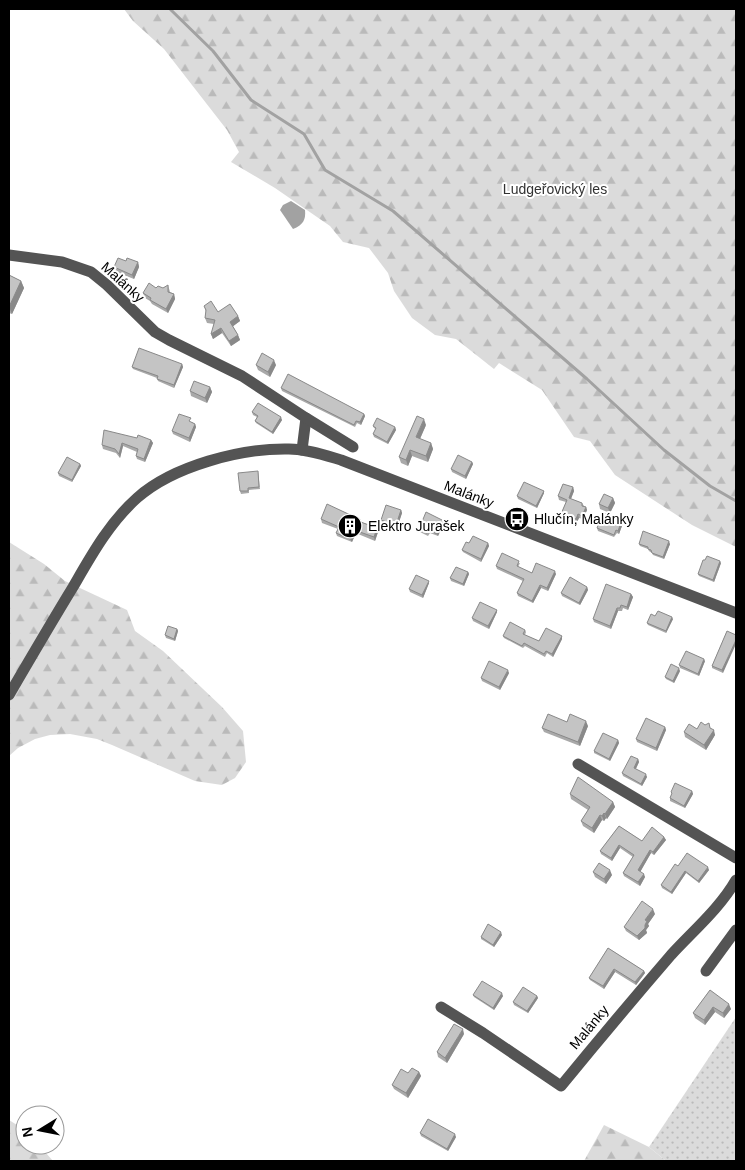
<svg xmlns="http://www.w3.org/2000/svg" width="745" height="1170" font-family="Helvetica,sans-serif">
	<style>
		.grass { fill: url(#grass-dots) }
		.forest { fill: url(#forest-firs) }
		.water { fill: #a2a2a2 }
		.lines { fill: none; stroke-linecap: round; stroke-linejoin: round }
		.stream { stroke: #a2a2a2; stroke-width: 3 }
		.minor { stroke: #545454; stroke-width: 11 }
		.wall { fill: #a9a9a9 }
		.shaded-wall { fill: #898989 }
		.building { fill: #c4c4c4; stroke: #898989 }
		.labels { text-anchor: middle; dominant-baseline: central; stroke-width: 4; stroke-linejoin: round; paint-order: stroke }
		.park-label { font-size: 14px; fill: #323232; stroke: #fff }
		.street-label { font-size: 14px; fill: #000; stroke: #fff }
		.poi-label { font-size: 14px; fill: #000; stroke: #fff; text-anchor: start }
	</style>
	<defs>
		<pattern id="grass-dots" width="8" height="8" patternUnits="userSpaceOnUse" patternTransform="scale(1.25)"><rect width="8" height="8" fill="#dbdbdb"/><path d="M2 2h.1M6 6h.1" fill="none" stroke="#bababa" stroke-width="1.8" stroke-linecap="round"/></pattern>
		<pattern id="forest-firs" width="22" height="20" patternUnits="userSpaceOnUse" patternTransform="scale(1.25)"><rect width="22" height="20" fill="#dbdbdb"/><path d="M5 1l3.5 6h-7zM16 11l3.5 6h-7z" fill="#bababa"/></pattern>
	</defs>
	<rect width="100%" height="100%" fill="#fff"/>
	<path class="grass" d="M736,1017V1161H666L649,1147Z"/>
	<g class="forest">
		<path d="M124,9H736V547L692,525L615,475L590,441L574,437L542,390L499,363L494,369L456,339L435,335L412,318L394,291L388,273L369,248L343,242L330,226L275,188L231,162L239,152L227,130L164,49L133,21Z"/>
		<path d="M9,542L44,564L65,581L127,610L135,631L163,651L222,707L243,731L246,762L235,778L222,785L195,781L112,745L97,739L70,734L50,735L35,739L18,748L9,756Z"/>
		<path d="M9,1120L25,1130V1145H39L53,1161H9Z"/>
		<path d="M604,1125L649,1147L666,1161H584Z"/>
	</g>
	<path class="water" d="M291,201L305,210C306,220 303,225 293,229L280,210L283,205Z"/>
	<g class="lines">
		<path class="stream" d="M170,9L213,51L251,100L304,134L325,170L393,211L587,379L664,450L710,486L736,501"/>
		<g class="minor">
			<path d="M9,255L62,262L91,272L107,285L155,332L169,340L242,376L306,418L302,450"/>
			<path d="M306,418L353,447"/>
			<path d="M9,695C30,659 51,623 73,587C91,556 109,523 137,498C173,466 241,448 289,449C306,449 324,455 341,460L736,613"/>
			<path d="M578,764L736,858"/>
			<path d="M706,971L736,930"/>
			<path d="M441,1007L483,1033L561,1086C597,1042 634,998 671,955C693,931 720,908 736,880"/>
		</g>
	</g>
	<g class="wall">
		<path d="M126,261L138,262L139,267L134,279L116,272L114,267Z"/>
		<path d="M9,275L21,281L24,288L12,314L9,313Z"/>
		<path d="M168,285L170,292L174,294L175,299L168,313L152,304L150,301L145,298L143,293L156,288H163Z"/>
		<path d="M204,306L218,312L238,316L240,321L233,326L238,335L240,340L231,346L222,333L213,339L211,334L214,324L207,323L205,318L206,312Z"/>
		<path d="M182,364L183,367L174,388L158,381L157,378L133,369L132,367Z"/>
		<path d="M256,365H276L270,377L258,370Z"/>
		<path d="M210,387L212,392L207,403L191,396L190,391Z"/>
		<path d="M281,388L364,414L365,416L361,425L357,423L355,427L282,391Z"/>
		<path d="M252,412L282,420L273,434L256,423L255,421L257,417L253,415Z"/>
		<path d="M192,422L195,424L196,427L190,442L173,434L172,431Z"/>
		<path d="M426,425L420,439L431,443L433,449L428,462L412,456L408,466L401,463L399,457Z"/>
		<path d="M373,426L395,427L396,430L388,444L374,437L373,434L376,429L374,428Z"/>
		<path d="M137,438L151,440L153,443L145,462L137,459L136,456L137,452L123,446L120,458L116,453L103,449L102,445Z"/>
		<path d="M472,462L473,464L466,479L452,472L451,469Z"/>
		<path d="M80,464L81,466L72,482L59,476L58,473Z"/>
		<path d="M258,471L260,489L249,490V493L241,494L240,491Z"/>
		<path d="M573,487L574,491L571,499L582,503L584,506L586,507L587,510L583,519L579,518L577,522L563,517L561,514L566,502L559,500L558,496Z"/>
		<path d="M544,491V493L537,508L518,499L517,496Z"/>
		<path d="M613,498L615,503L610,513L600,509L599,504Z"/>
		<path d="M401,510L402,513L397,528L382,522L381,520Z"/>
		<path d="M321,519L361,522L377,528L378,532L375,541L358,534L357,535H355L352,542L337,536L336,533L338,529L322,523Z"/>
		<path d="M622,520L623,523L619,534L617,533L614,537L598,531L597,528Z"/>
		<path d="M444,523L438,536L430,533L428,536L420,532L419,529Z"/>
		<path d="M469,543H488L489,546L481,562L463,552L462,550Z"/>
		<path d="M639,544H670L664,559L653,555L652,553L649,551L648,549L640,546Z"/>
		<path d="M520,563L518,567L532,573L556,574L548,591L541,588L533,603L518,596L517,593L523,581L497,569L496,566Z"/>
		<path d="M721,563L714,582L699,576L698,574Z"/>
		<path d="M468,572L469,574L464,586L451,581L450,578Z"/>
		<path d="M429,583L423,598L410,592L409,589Z"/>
		<path d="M587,587L588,590L580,605L562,596L561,593Z"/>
		<path d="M631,594L633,597L628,610L623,608L622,611H618L611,629L594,622L593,619Z"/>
		<path d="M497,610V612L489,629L473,621L472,618Z"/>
		<path d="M655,616L673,619L666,633L648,625L647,623Z"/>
		<path d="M177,629L178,631L175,641L166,638L165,635Z"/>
		<path d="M525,630L526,632L525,635L539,641L562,636V639L553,657L547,653L545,657L525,646L523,648L504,638L503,636Z"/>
		<path d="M727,631L723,673L712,668V666Z"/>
		<path d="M705,661L699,676L680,668L679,665Z"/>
		<path d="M680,671L674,683L666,679L665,677Z"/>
		<path d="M509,673L500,690L482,681L481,678Z"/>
		<path d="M567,722L588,726L580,746L544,732L542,728Z"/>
		<path d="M665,727L666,730L657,751L637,742L636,739Z"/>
		<path d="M711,728L715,735L706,750L685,737L684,732L697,729Z"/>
		<path d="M618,740L619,743L610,761L594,753V751Z"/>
		<path d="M638,759L639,762L636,769L647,777L642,786L623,776L622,773Z"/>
		<path d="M692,791L693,794L685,808L670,801V798L672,794L671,792Z"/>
		<path d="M570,794L613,802L615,807L607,819L606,818L604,821L602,820L594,833L583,826L581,821L588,810L571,799Z"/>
		<path d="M619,826L642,841L664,837L666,840L654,855L651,853L640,872L645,877L640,886L624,876L623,873L633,857L620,848L612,861L601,854L600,851Z"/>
		<path d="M678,866L709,870L699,883L686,873L672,894L662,888L661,885Z"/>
		<path d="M593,872L612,875L606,884L595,877Z"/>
		<path d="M655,914L648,924L649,926L646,930L647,933L639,940L626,931L624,927Z"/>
		<path d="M502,935L494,947L481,939V937Z"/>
		<path d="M608,948L644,971L645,973L636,985L615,972L604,989L590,980L589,978Z"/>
		<path d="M710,990L731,1009L724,1018L715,1012L705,1025L695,1018L693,1013Z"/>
		<path d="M473,995L503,996L494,1010L474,997Z"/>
		<path d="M537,996L538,998L528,1013L514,1005L513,1002Z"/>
		<path d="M464,1034L447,1063L438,1057L437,1052Z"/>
		<path d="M419,1072L421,1076L408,1098L394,1089L392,1085L408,1073Z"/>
		<path d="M420,1133L456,1137L448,1151L421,1136Z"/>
	</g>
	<g class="shaded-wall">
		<path d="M138,262L139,267L134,279L132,275Z"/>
		<path d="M21,281L24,288L12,314L9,307Z"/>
		<path d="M174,294L175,299L168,313L166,309Z"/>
		<path d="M238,316L240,321L232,327L230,322Z"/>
		<path d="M221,328L222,333L213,339L211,334Z"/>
		<path d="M238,335L240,340L231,346L229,341Z"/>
		<path d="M274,360L276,365L270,377L268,372Z"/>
		<path d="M182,364L183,367L174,388V385Z"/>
		<path d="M210,387L212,392L207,403L205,398Z"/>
		<path d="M364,414L365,416L361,425L360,422Z"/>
		<path d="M281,417L282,420L273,434L272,432Z"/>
		<path d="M424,419L426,425L418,443L416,437Z"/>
		<path d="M195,424L196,427L190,442L189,438Z"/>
		<path d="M395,427L396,430L388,444L387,442Z"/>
		<path d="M151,440L153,443L145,462L144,459Z"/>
		<path d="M122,443L123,446L120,458L119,454Z"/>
		<path d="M431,443L433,449L428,462L426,456Z"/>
		<path d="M410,450L412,456L408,466L406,460Z"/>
		<path d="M472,462L473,464L466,479L465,476Z"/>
		<path d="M80,464L81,466L72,482V480Z"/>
		<path d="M573,487L574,491L570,501L569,498Z"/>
		<path d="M544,491V493L537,508L536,506Z"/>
		<path d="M613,498L615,503L610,513L608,508Z"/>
		<path d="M586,507L587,510L583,519L582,516Z"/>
		<path d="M401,510L402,513L397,528L396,525Z"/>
		<path d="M578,514L579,518L577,522L576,519Z"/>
		<path d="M622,520L623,523L619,534L618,531Z"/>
		<path d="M444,521V523L438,536L437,534Z"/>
		<path d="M377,528L378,532L375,541L374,537Z"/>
		<path d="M354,531L355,535L352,542L350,539Z"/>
		<path d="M669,541L670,544L664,559L663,557Z"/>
		<path d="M488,543L489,546L481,562V559Z"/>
		<path d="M720,561L721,563L714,582L713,580Z"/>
		<path d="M555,571L556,574L548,591L547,588Z"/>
		<path d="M468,572L469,574L464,586L463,584Z"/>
		<path d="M429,581V583L423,598L422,595Z"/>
		<path d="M540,585L541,588L533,603L532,601Z"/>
		<path d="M587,587L588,590L580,605L579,603Z"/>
		<path d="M631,594L633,597L628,610L627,607Z"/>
		<path d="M617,608L618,611L611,629L610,626Z"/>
		<path d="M497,610V612L489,629L488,626Z"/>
		<path d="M672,617L673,619L666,633V631Z"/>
		<path d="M177,629L178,631L175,641L174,639Z"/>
		<path d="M562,636V639L553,657L552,654Z"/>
		<path d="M736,640V644L723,673L722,670Z"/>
		<path d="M704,659L705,661L699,676L698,674Z"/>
		<path d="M679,668L680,671L674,683L673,681Z"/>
		<path d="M508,670L509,673L500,690L499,687Z"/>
		<path d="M586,721L588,726L580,746L578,742Z"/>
		<path d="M665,727L666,730L657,751L656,748Z"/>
		<path d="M714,730L715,735L706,750L704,745Z"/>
		<path d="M618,740L619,743L610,761L609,759Z"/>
		<path d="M638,759L639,762L635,770L634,768Z"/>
		<path d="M646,774L647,777L642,786L641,784Z"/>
		<path d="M692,791L693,794L685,808L684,806Z"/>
		<path d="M613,802L615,807L607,819L605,814Z"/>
		<path d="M604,813L606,818L604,821L602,816Z"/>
		<path d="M600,815L602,820L594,833L592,828Z"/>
		<path d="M664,837L666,840L654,855L653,852Z"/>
		<path d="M619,845L620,848L612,861L611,858Z"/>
		<path d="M650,850L651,853L639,874L638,870Z"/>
		<path d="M708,867L709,870L699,883L698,881Z"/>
		<path d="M610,870L612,875L606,884L604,879Z"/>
		<path d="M685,871L686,873L672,894L671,892Z"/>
		<path d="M644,874L645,877L640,886L638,882Z"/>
		<path d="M653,909L655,914L648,924L649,926L646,930L647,933L639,940L637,936L645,925V920Z"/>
		<path d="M501,932L502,935L494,947L493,945Z"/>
		<path d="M614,969L615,972L604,989L603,986Z"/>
		<path d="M644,971L645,973L636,985L635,982Z"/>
		<path d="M502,993L503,996L494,1010L493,1008Z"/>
		<path d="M537,996L538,998L528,1013L527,1011Z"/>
		<path d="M729,1004L731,1009L724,1018L723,1013Z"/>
		<path d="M713,1007L715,1012L705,1025L704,1020Z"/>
		<path d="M463,1029L464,1034L447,1063L445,1058Z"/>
		<path d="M419,1072L421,1076L408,1098L406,1093Z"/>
		<path d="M455,1134L456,1137L448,1151L447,1149Z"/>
	</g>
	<g class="building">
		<path d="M118,258L126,261L127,258L138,262L132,275L114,267Z"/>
		<path d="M9,275L21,281L9,307Z"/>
		<path d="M149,283L156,288L158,286L163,288L168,285V292L174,294L166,309L150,300L151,298L143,293Z"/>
		<path d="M211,301L218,312L230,304L238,316L230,322L238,335L229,341L221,328L211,334L215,320L205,318L206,310L204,306Z"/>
		<path d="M139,348L182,364L174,385L157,379L158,376L132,367Z"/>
		<path d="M262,353L274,360L268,372L256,365Z"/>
		<path d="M288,374L364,414L360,422L356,421L354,425L281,388Z"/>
		<path d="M194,381L210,387L205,398L190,391Z"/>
		<path d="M258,403L281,417L272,432L255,421L258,416L252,412Z"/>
		<path d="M179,414L191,418L189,421L195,424L189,438L172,431Z"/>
		<path d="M417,416L424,419L416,437L431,443L426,456L410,450L406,460L399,457Z"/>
		<path d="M377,418L395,427L387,442L373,434L376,428L373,426Z"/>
		<path d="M104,430L137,438L138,435L151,440L144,459L136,456L138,449L122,443L119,454L115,449L102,445Z"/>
		<path d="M458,455L472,462L465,476L451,469Z"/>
		<path d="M67,457L80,464L72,480L58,473Z"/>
		<path d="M258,471L259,487L248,488V491H240L238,473Z"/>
		<path d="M524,482L544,491L536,506L517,496Z"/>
		<path d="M563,484L573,487L569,498L582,503V506L586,507L582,516L578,514L576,519L561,514L567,500L558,496Z"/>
		<path d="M604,494L613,498L608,508L599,504Z"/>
		<path d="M327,504L359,519L358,521L377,528L374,537L357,531L356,532L354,531L350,539L336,533L339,527L321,519Z"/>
		<path d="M386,505L401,510L396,525L381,520Z"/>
		<path d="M426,512L444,521L437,534L429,530L427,533L419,529Z"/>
		<path d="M603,513L622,520L618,531L616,530L614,535L597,528Z"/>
		<path d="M643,531L669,541L663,557L652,553L651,550L648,549V547L639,544Z"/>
		<path d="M473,536L488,543L481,559L462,550L466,542L469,543Z"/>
		<path d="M502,553L519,561L517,566L532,573L536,563L555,571L547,588L540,585L532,601L517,593L524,579L496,566Z"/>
		<path d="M707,556L720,561L713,580L698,574L703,560H705Z"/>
		<path d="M456,567L468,572L463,584L450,578Z"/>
		<path d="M416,575L429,581L422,595L409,589Z"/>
		<path d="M570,577L587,587L579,603L561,593Z"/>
		<path d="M606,584L631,594L627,607L621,605L620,608H617L610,626L593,619Z"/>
		<path d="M480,602L497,610L488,626L472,618Z"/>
		<path d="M658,611L672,617L666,631L647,623L651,614L655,616Z"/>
		<path d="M510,622L525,630L523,634L539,641L546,628L562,636L552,654L546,651L544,654L524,643L522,646L503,636Z"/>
		<path d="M168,626L177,629L174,639L165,635Z"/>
		<path d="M727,631L736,635V640L722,670L712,666Z"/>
		<path d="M686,651L704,659L698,674L679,665Z"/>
		<path d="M489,661L508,670L499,687L481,678Z"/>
		<path d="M671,664L679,668L673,681L665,677Z"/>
		<path d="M548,714L567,722L570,714L586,721L578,742L542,728Z"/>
		<path d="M646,718L665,727L656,748L636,739Z"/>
		<path d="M701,722L705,725L709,723L710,728L714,730L704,745L684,732L689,724L697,729Z"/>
		<path d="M603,733L618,740L609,759L594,751Z"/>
		<path d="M631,756L638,759L634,768L646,774L641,784L622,773Z"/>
		<path d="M578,777L613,802L605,814L604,813L602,816L600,815L592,828L581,821L590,807L570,794Z"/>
		<path d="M675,783L692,791L684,806L670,798L672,793L671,792Z"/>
		<path d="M619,826L642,841L652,827L664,837L653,852L650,850L638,870L644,874L638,882L623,873L634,855L619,845L611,858L600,851Z"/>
		<path d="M687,853L708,867L698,881L685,871L671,892L661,885L675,864L678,866Z"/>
		<path d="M599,863L610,870L604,879L593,872Z"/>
		<path d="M642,901L653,909L645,920L647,921L645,925V928L637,936L624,927Z"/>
		<path d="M488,924L501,932L493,945L481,937Z"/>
		<path d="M608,948L644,971L635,982L614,969L603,986L589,978Z"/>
		<path d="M482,981L502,993L493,1008L473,995Z"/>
		<path d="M523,987L537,996L527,1011L513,1002Z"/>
		<path d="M710,990L729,1004L723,1013L713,1007L704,1020L693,1013Z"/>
		<path d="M454,1024L463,1029L445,1058L437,1052Z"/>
		<path d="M412,1068L419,1072L406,1093L392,1085L401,1069L408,1073Z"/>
		<path d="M428,1119L455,1134L447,1149L420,1133Z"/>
	</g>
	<defs>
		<g id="bus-disc" transform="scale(1.25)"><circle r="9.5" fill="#000" stroke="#fff"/><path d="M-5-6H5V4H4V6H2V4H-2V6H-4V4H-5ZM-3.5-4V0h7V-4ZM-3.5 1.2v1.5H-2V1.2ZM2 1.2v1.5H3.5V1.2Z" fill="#fff"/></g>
		<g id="building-disc" transform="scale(1.25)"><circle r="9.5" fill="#000" stroke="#fff"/><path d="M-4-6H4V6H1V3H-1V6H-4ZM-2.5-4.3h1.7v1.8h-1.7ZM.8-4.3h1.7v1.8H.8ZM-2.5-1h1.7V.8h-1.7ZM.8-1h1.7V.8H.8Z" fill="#fff"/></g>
	</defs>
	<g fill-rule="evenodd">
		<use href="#bus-disc" x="517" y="519"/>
		<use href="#building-disc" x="350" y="526"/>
	</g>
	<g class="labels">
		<g class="park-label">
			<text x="555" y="189">Ludgeřovický les</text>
		</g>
		<g class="street-label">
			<text transform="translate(123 282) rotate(42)">Malánky</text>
			<text transform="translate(469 494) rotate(21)">Malánky</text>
			<text transform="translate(589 1027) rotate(-50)">Malánky</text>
		</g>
		<g class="poi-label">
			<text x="534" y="519">Hlučín, Malánky</text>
			<text x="368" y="526">Elektro Jurašek</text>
		</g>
	</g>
	<rect width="745" height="1170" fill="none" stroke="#000000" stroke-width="20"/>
	<g transform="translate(40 1130) rotate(260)"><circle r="24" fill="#ffffff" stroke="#999999"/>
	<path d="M0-4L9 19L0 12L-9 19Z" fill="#000000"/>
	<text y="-8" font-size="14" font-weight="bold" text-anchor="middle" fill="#000000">N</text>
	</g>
</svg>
